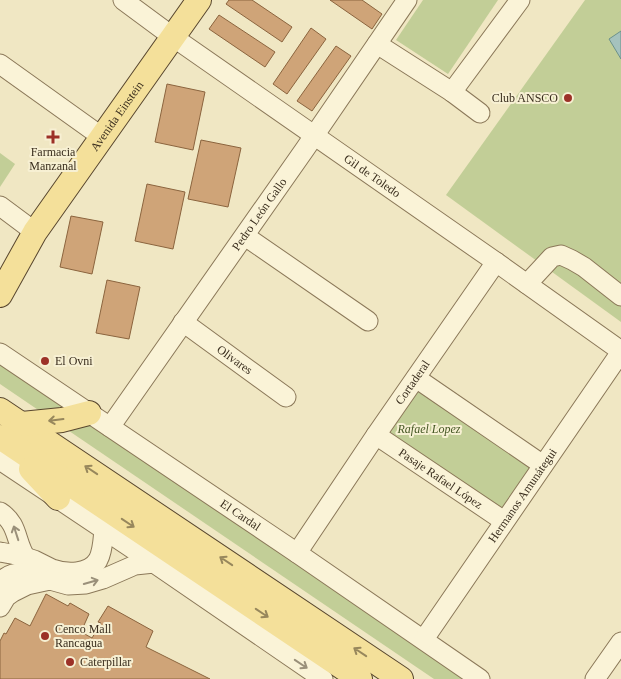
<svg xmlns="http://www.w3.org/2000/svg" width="621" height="679" font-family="Georgia,serif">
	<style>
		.green { fill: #c2ce97 }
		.water { fill: #a5c2bd; stroke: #6c918b }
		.building { fill: #cfa478; stroke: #8b643e }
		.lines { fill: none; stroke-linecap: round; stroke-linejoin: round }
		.minor-casing { stroke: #8b7859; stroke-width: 21 }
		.major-casing { stroke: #58462e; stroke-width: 26 }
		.minor { stroke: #faf3d7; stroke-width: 19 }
		.major { stroke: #f4e09a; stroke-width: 24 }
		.oneway { stroke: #97875c }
		.oneway2 { stroke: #9a907a }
		.poi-dot { fill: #9c3127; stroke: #f7f0d3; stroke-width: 2 }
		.labels { text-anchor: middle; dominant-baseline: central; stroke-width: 4; stroke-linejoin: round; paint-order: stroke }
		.poi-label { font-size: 12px; fill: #3a2e1e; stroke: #f7f0d3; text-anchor: start }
		.street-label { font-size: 12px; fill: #3a2e1e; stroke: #f7f0d3 }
		.park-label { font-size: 12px; font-style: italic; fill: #455724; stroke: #f7f0d3 }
	</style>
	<rect width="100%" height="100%" fill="#f0e7c3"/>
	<g class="green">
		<path d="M423,0H498L448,74L396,40Z"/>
		<path d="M585,0H621V322L446,195Z"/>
		<path d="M0,153L15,164L0,187Z"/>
		<path d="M0,360L66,404L464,679H434L0,384Z"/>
		<path d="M417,383L537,466L503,516L381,435Z"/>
	</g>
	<path class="water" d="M621,31V59L609,39Z"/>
	<g class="building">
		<path d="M229,0H252L292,27L282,42L226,4Z"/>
		<path d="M330,0H362L382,14L372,29Z"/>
		<path d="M219,15L275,52L265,67L209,29Z"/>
		<path d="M311,28L326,39L287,94L273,84Z"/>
		<path d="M336,46L351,56L312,111L297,101Z"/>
		<path d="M167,84L205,92L193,150L155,142Z"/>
		<path d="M201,140L241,148L228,207L188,199Z"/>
		<path d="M147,184L185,192L173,249L135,241Z"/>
		<path d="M71,216L103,222L92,274L60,267Z"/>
		<path d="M107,280L140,287L129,339L96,333Z"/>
		<path d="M46,594L68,606L70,603L89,614L81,632L92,638L101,623L98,622L108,606L153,631L146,647L210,679H0V641L4,633L6,634L15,618L30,626Z"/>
	</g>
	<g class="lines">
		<g class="minor-casing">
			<g id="minor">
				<path id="s1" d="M123,0L173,37L496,262L621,351"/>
				<path d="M377,44L452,92L480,113"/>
				<path d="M0,64L102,137"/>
				<path d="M452,92L520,0"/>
				<path d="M0,206L35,232"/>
				<path d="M245,236L368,321"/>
				<path d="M527,284L552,257L561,255L572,260L584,267L621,296"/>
				<path id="s2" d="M183,322L286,397"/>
				<path id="s3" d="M0,353L297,553L480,679"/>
				<path d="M416,378L543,465"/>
				<path id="s4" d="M110,427L305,149L407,0"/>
				<path id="s5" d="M376,435L504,521"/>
				<path d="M0,460L154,563L323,679"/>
				<path d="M0,512C19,524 15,542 26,558"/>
				<path d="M0,552C11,554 23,556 34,560C40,563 46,566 52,569C66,574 89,575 98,560C103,551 103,539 104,529"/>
				<path id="s6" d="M297,553L376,435L496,262"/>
				<path d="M0,582C16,567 29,574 48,580"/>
				<path d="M0,607L6,597L13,592L27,585L50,580L68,585L86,584L103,579L135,565L154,563"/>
				<path id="s7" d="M424,639L621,352"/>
				<path d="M595,679L621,642"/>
			</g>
		</g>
		<g class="major-casing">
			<g id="major">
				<path id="s8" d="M0,295L35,232L199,0"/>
				<path d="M0,410L401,679"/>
				<path d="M22,424L62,420L89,413"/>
				<path d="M0,437L360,679"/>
				<path d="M31,469L58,498"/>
			</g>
		</g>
		<use href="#minor" class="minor"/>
		<use href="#major" class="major"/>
	</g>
	<defs><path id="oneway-shaft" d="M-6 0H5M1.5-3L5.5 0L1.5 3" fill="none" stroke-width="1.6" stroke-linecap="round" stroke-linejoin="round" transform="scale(1.25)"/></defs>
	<g class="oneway">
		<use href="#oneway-shaft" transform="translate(56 420) rotate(173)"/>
		<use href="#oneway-shaft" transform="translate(91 470) rotate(-146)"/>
		<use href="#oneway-shaft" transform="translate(128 523) rotate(34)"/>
		<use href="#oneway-shaft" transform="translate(226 561) rotate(-146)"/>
		<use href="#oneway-shaft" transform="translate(262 613) rotate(34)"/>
		<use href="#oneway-shaft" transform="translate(360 652) rotate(-146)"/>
	</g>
	<g class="oneway2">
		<use href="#oneway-shaft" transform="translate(16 533) rotate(-108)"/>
		<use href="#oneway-shaft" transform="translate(91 582) rotate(-16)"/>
		<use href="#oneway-shaft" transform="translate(301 664) rotate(34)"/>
	</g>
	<g class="poi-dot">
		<circle cx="568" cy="98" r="5"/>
		<path d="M50.5 129.5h5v5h5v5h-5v5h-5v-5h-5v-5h5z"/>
		<circle cx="45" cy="361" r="5"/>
		<circle cx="45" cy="636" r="5"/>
		<circle cx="70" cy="662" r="5"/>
	</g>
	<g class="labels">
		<g class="poi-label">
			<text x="558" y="98" text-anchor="end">Club ANSCO</text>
			<text x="53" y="152" text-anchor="middle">Farmacia<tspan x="53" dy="14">Manzanal</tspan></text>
			<text x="55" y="361">El Ovni</text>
			<text x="55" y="629">Cenco Mall<tspan x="55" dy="14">Rancagua</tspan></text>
			<text x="80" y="662">Caterpillar</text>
		</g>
		<g class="street-label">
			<text stroke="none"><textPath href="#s8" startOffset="214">Avenida Einstein</textPath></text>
			<text stroke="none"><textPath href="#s1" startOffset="305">Gil de Toledo</textPath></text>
			<text stroke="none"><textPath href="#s4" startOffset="260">Pedro León Gallo</textPath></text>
			<text stroke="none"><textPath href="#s2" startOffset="64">Olivares</textPath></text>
			<text stroke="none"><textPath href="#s6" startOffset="206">Cortaderal</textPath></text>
			<text stroke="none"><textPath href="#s5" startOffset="78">Pasaje Rafael López</textPath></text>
			<text stroke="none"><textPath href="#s7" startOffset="174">Hermanos Amunátegui</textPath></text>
			<text stroke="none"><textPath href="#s3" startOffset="290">El Cardal</textPath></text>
		</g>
		<g class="park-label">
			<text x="429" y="429">Rafael Lopez</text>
		</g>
	</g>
</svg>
